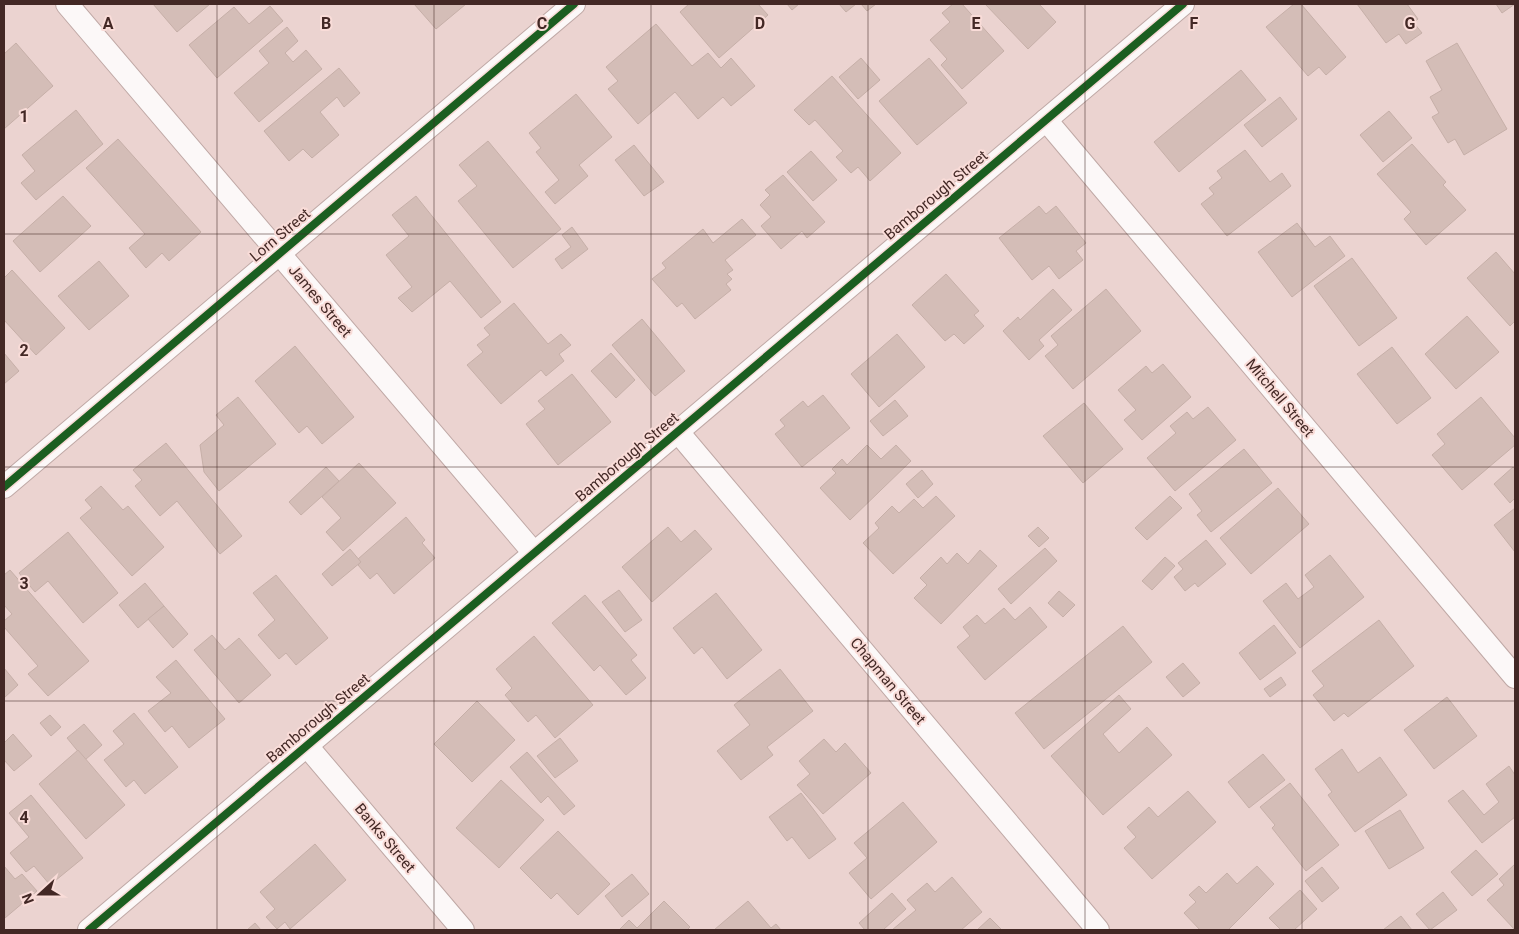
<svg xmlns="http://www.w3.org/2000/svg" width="1519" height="934" font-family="Roboto,sans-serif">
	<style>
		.building { fill: #d4bdb7; stroke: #c6afa8 }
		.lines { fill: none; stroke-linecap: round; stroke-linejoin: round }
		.minor-casing { stroke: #bfa8a5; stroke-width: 24 }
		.minor { stroke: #fcf8f8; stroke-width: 22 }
		.cycleway-casing { stroke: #f9dcd8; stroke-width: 11 }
		.cycleway { stroke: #1b5e20; stroke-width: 8 }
		.grid { fill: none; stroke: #432825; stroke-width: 1; stroke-opacity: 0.55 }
		.labels { text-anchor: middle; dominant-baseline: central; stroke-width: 4; stroke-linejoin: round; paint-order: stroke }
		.street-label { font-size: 15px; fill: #432825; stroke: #f9dcd8 }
		.grid-label { font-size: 16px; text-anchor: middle; font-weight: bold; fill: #432825; stroke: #f9dcd8; stroke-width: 4; stroke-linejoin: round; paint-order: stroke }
	</style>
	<rect width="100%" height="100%" fill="#ebd3d0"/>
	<g class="building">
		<path d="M153,4H210L177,32Z"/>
		<path d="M414,4H466L436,29Z"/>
		<path d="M689,4H758L768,15L719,58L680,12Z"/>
		<path d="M787,4H799L792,10Z"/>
		<path d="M839,4H856L846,12Z"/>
		<path d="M861,4H876L867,11Z"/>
		<path d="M953,4H962L1004,51L962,89L941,65L947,59L930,40L950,22L942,13Z"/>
		<path d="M985,4H1039L1056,22L1028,49Z"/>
		<path d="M1294,4H1301L1346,57L1326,75L1319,67L1308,76L1266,27Z"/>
		<path d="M1357,4H1407L1418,19L1414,23L1422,33L1406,44L1399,34L1386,43Z"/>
		<path d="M1496,4H1515L1502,13Z"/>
		<path d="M270,6L283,21L217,78L189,45L234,7L249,24Z"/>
		<path d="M656,24L692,66L708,53L721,68L731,58L755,86L731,106L723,97L698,119L675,92L638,124L608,89L618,81L606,67Z"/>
		<path d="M287,27L298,41L285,53L293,62L306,50L322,69L259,122L234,93L269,63L259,51Z"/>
		<path d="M16,43L53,86L4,129V54Z"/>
		<path d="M1457,43L1507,129L1464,155L1455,139L1448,143L1432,117L1439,113L1430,97L1442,90L1426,61Z"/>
		<path d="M861,58L880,80L858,99L839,77Z"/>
		<path d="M929,58L967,103L917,145L879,101Z"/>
		<path d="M339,68L360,93L344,107L337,97L320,112L339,135L312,158L303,149L289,161L264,131Z"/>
		<path d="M1241,70L1266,100L1179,172L1154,142Z"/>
		<path d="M832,76L901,153L870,181L858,167L851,173L836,157L843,151L815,120L809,125L794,110Z"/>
		<path d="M576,94L612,137L579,165L588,176L555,204L545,192L559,180L536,152L541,148L529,133Z"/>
		<path d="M1280,97L1297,119L1262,147L1244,125Z"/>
		<path d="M76,110L103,144L36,200L21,183L35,171L22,155Z"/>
		<path d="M1389,111L1412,138L1383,162L1360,135Z"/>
		<path d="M118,139L201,232L169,261L162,253L146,268L129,248L145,234L86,168Z"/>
		<path d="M488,141L561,229L513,268L458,201L477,186L459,165Z"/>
		<path d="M1412,144L1446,182L1443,185L1466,210L1426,245L1404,219L1411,212L1377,174Z"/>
		<path d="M634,145L664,182L644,196L615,160Z"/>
		<path d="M1245,150L1270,182L1282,173L1291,186L1227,236L1201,204L1214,194L1209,188L1222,178L1217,171Z"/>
		<path d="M811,151L837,180L813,201L787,172Z"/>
		<path d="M783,175L825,222L807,238L802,231L781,249L761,226L771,217L760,205L770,195L765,190Z"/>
		<path d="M63,196L91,226L40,272L13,241Z"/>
		<path d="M416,196L501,302L481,318L450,281L412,312L398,298L412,287L386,255L409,236L392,215Z"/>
		<path d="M1039,206L1046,214L1056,206L1086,243L1076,251L1083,260L1059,279L1049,266L1032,280L999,238Z"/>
		<path d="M742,219L756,235L725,260L733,270L727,274L732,279L726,284L731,290L695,319L682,303L677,307L652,279L666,268L662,263L703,229L713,243Z"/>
		<path d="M1297,223L1315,247L1330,236L1345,256L1292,297L1258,252Z"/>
		<path d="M572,227L588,249L562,269L555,259L571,247L562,235Z"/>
		<path d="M1496,252L1515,274V321L1510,326L1467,278Z"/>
		<path d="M1352,258L1397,318L1359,346L1314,286Z"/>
		<path d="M99,261L129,296L89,330L58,296Z"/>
		<path d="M12,270L65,328L36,355L4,320V278Z"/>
		<path d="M946,274L979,311L974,315L984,326L964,344L954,334L945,341L912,305Z"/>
		<path d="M1053,289L1072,310L1039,340L1044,346L1029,360L1003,331L1018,317L1020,320Z"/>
		<path d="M1106,289L1141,331L1073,389L1045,356L1058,345L1051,336Z"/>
		<path d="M514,303L548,344L561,334L571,345L559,354L564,361L546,376L541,370L501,404L467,365L483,352L477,345L490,335L484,328Z"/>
		<path d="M1467,316L1499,352L1456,389L1425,354Z"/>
		<path d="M642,319L685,371L655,396L612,345Z"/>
		<path d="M897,334L925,367L879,407L851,374Z"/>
		<path d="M295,346L354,417L322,444L307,426L299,433L255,381Z"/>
		<path d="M1392,347L1431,398L1397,424L1357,374Z"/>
		<path d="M4,353L19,371L4,384Z"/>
		<path d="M611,353L635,380L616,398L591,371Z"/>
		<path d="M1163,364L1191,397L1142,440L1124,420L1136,410L1118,390L1146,366L1152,373Z"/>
		<path d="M572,374L611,422L558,465L526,424L545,409L538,401Z"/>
		<path d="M823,395L850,428L802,467L775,434L785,426L780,420L803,401L808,407Z"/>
		<path d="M238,397L276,444L219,491L204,472L200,445L224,425L216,415Z"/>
		<path d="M1481,397L1515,438V445L1462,490L1432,455L1445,444L1437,434Z"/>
		<path d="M895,400L908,416L883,436L870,421Z"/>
		<path d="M1084,403L1123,449L1083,483L1043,436Z"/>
		<path d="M1208,407L1236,440L1175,491L1147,458L1176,433L1170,426L1187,412L1193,419Z"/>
		<path d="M166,443L242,536L220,554L177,501L160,516L135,486L142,480L133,470Z"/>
		<path d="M867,445L881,459L896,445L911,461L850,520L820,488L836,473L832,469L842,459L847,465Z"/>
		<path d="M1244,449L1272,483L1211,532L1197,515L1202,511L1189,494Z"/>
		<path d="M359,463L396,503L343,551L326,532L341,518L322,497Z"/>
		<path d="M326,467L339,481L301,515L289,502Z"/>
		<path d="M1513,467L1515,469V498L1510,503L1494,484Z"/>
		<path d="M922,470L933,484L918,498L906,484Z"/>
		<path d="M101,486L123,510L128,506L164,547L132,576L80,518L92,508L85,500Z"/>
		<path d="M1278,488L1309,524L1251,574L1220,538Z"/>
		<path d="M936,496L955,516L893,574L863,543L879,528L875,523L892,506L899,513L914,499L923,508Z"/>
		<path d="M1170,496L1182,508L1147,540L1135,528Z"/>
		<path d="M1515,508V552L1494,525Z"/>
		<path d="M406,517L425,540L422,543L435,558L394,594L377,573L370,579L358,565L361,562L358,559Z"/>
		<path d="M668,527L681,542L695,530L712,549L652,602L622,567Z"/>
		<path d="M1038,527L1049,538L1039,547L1028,536Z"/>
		<path d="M68,532L118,593L83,623L48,581L35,592L19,573Z"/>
		<path d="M1206,540L1226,564L1198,587L1195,583L1185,591L1174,577L1183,569L1178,563Z"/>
		<path d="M1045,548L1057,561L1011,604L998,589Z"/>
		<path d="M350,549L361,562L332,586L322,574Z"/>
		<path d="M980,550L997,566L941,624L914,598L927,585L920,578L941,557L947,564L957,553L968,564Z"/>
		<path d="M1330,555L1364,597L1300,648L1263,601L1286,583L1298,599L1314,587L1305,575Z"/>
		<path d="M1165,557L1175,566L1152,590L1142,581Z"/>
		<path d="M10,570L89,661L48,696L28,674L38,666L4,627V621L12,614L4,605V575Z"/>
		<path d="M276,575L328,638L296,665L286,653L279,659L258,635L275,620L253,593Z"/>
		<path d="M145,583L164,606L138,628L119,605Z"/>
		<path d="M619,590L642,620L625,632L602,602Z"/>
		<path d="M1059,591L1075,605L1063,617L1048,603Z"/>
		<path d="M716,593L762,650L727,679L702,647L694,654L673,628Z"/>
		<path d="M585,595L637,655L631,660L646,678L626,695L600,665L594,671L552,623Z"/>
		<path d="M164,606L188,634L173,648L148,619Z"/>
		<path d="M1030,607L1047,627L985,680L957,647L970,636L963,627L977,615L985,624L1004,608L1015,620Z"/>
		<path d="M1379,620L1414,666L1348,717L1344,713L1334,721L1313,695L1324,686L1312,671Z"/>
		<path d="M1274,625L1296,653L1260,680L1239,653Z"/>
		<path d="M1123,626L1152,662L1044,749L1015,713Z"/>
		<path d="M212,635L225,650L239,638L271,675L239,703L194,650Z"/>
		<path d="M534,636L593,705L555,738L536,715L528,722L505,695L512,688L496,669Z"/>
		<path d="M176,660L225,719L189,748L172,726L165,732L148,711L171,693L156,677Z"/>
		<path d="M1183,663L1200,683L1183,697L1166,677Z"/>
		<path d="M4,668L18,685L4,698Z"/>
		<path d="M780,669L813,711L767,747L773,755L741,780L717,751L750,725L734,705Z"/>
		<path d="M1281,677L1286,685L1270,697L1264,689Z"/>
		<path d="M1119,695L1131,709L1103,734L1119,753L1147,727L1172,755L1103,815L1051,756Z"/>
		<path d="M1447,697L1477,736L1434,769L1404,730Z"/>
		<path d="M477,701L515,740L472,782L434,744Z"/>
		<path d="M134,713L178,767L145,794L134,780L126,787L104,760L124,744L113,731Z"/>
		<path d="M50,715L61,727L51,736L40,723Z"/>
		<path d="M84,724L102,745L85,760L67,738Z"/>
		<path d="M13,734L32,756L14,771L4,760V743Z"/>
		<path d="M560,738L578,761L555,778L537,756Z"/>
		<path d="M824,739L836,752L845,743L871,773L823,814L797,785L810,774L799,761Z"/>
		<path d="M1342,749L1358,773L1380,757L1407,795L1355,832L1328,795L1332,792L1315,769Z"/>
		<path d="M78,750L125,805L86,839L39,784Z"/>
		<path d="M527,752L575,806L564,815L548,796L541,803L510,767Z"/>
		<path d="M1263,754L1285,780L1249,808L1228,782Z"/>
		<path d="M1509,766L1515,775V817L1482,843L1448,801L1463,790L1484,815L1499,802L1486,784Z"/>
		<path d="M501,780L544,820L499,868L456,828Z"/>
		<path d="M1290,783L1339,845L1306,871L1272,828L1275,825L1260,807Z"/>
		<path d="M1188,791L1216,822L1152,879L1124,848L1136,837L1127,827L1149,807L1158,817Z"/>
		<path d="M801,793L836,839L809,859L792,837L787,841L769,817Z"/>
		<path d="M31,795L83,858L50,885L34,866L26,872L10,853L29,837L9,813Z"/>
		<path d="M903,802L937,842L871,899L849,873L867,858L854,843Z"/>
		<path d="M1400,810L1424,848L1389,869L1365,831Z"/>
		<path d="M558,831L610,884L578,915L557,893L551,899L520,868Z"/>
		<path d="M315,844L346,880L290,929L285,922L277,929L266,917L275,909L260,892Z"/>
		<path d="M1476,850L1498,874L1472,896L1451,872Z"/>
		<path d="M1515,864V930L1487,900L1504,885L1499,879Z"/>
		<path d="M4,866L15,879L22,874L37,891L5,918Z"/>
		<path d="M1257,866L1274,884L1228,930H1200L1184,913L1196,902L1189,895L1199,886L1206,893L1227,873L1237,884Z"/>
		<path d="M1322,867L1339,888L1322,902L1305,881Z"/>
		<path d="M632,874L649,894L622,917L605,896Z"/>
		<path d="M952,877L982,912L961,930H892L916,910L907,900L927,883L935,892Z"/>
		<path d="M1300,890L1317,909L1294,930H1281L1269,918Z"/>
		<path d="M1443,892L1457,910L1430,930L1416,914Z"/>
		<path d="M892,893L906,909L883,930H865L859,923Z"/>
		<path d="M664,901L690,927L687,930H619L629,920L637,928Z"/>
		<path d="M748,901L771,928L776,924L781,930H714Z"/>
		<path d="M1401,916L1412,930H1383Z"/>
		<path d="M990,918L1002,930H977Z"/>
		<path d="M255,923L261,930H247Z"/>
	</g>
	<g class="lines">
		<g class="minor-casing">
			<g id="minor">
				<path d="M67,4L534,553"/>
				<path d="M1046,120L1515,677"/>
				<path d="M678,432L1098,930"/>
				<path d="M4,487L574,4"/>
				<path d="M307,746L463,930"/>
				<path d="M89,930L1183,4"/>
			</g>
		</g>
		<use href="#minor" class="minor"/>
		<g class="cycleway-casing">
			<g id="cycleway">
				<path d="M4,487L574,4"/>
				<path d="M89,930L1183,4"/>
			</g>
		</g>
		<use href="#cycleway" class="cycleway"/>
	</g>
	<path class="grid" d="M217,4V930M434,4V930M651,4V930M868,4V930M1085,4V930M1302,4V930M4,234H1515M4,467H1515M4,701H1515"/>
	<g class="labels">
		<g class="street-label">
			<text transform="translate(936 195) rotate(-40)">Bamborough Street</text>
			<text transform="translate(280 235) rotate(-40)">Lorn Street</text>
			<text transform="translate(320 301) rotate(50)">James Street</text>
			<text transform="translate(1280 398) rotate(50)">Mitchell Street</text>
			<text transform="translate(627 457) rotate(-40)">Bamborough Street</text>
			<text transform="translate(888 681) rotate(50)">Chapman Street</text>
			<text transform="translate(318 718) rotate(-40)">Bamborough Street</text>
			<text transform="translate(385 838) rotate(50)">Banks Street</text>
		</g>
	</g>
	<g class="grid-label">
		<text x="108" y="29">A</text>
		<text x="326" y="29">B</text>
		<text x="542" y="29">C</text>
		<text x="760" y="29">D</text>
		<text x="976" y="29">E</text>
		<text x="1194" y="29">F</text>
		<text x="1410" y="29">G</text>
		<text x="24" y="122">1</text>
		<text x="24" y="356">2</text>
		<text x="24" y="589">3</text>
		<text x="24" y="823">4</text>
	</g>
	<rect width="1519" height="934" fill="none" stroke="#432825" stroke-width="10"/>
	<g transform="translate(40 894) rotate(249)" stroke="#f9dcd8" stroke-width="4" paint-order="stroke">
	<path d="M0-4L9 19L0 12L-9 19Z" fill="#432825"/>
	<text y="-8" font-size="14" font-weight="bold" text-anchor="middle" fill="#432825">N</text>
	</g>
</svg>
